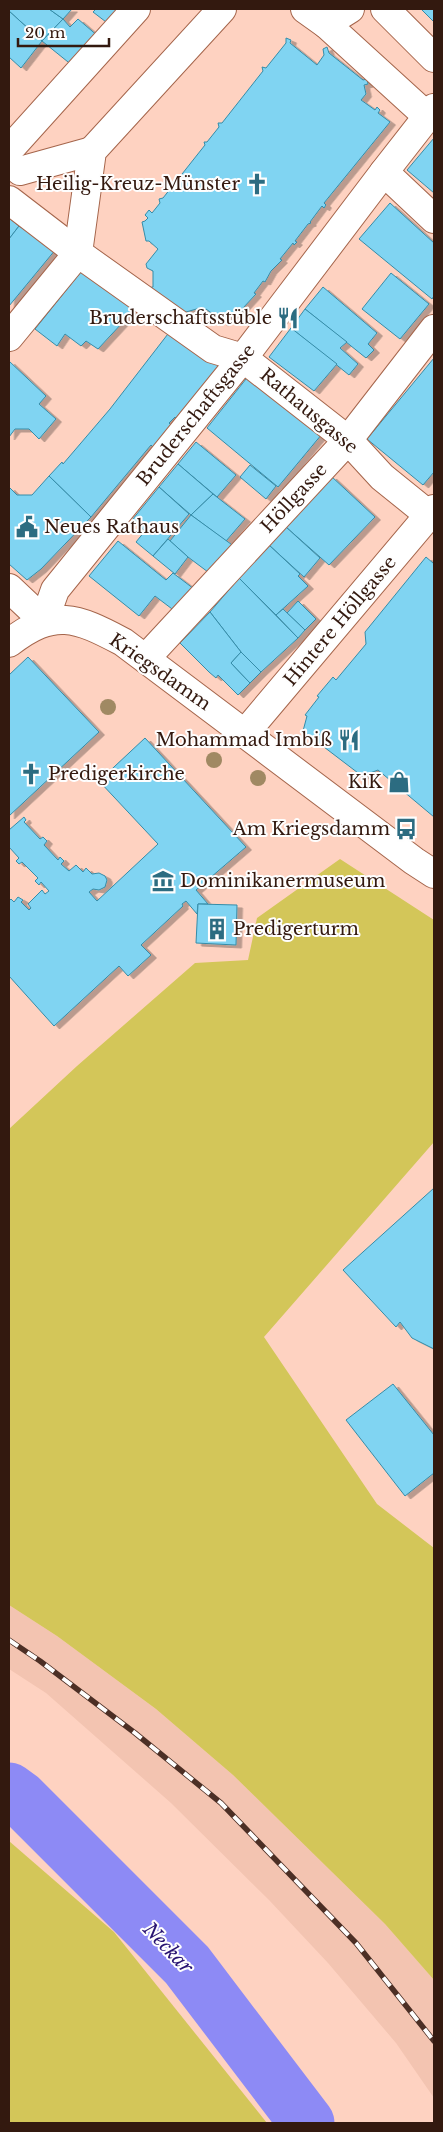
<svg xmlns="http://www.w3.org/2000/svg" width="443" height="2132" font-family="'Libre Baskerville',serif">
	<style>
		.built { fill: #f3c4b1 }
		.green { fill: #d3c659 }
		.lines { fill: none; stroke-linecap: round; stroke-linejoin: round }
		.river { stroke: #8d8af5; stroke-width: 55 }
		.building { fill: #80d4f2; stroke: #358ca8; filter: url(#shadow) }
		.street-casing { stroke: #a5654b; stroke-width: 30 }
		.secondary-casing { stroke: #a5654b; stroke-width: 30 }
		.street { stroke: #fff; stroke-width: 28 }
		.secondary { stroke: #fff; stroke-width: 28 }
		.rail-casing { stroke: #4c2f25; stroke-width: 5.5 }
		.rail { stroke: #fefefe; stroke-width: 4; stroke-dasharray: 11; stroke-linecap: butt }
		.tree { fill: #a08963 }
		.labels { text-anchor: middle; dominant-baseline: central; stroke-width: 4; stroke-linejoin: round; paint-order: stroke }
		.poi-label { font-size: 18px; fill: #33190f; stroke: #fefefe; text-anchor: end }
		.street-label { font-size: 18px; fill: #33190f; stroke: #fefefe }
		.water-label { font-size: 19px; font-style: italic; fill: #281472; stroke: #fefefe }
	</style>
	<defs>
		<filter id="shadow"><feDropShadow dx="5.5" dy="3" stdDeviation="0" flood-color="#0004"/></filter>
	</defs>
	<rect width="100%" height="100%" fill="#fed2c1"/>
	<path class="built" d="M9,1605L57,1636L156,1709L233,1775L385,1924L434,1980V2098L396,2043L328,1963L269,1900L171,1803L46,1693L9,1669Z"/>
	<g class="green">
		<path d="M340,859L434,920V1142L264,1337L377,1504L434,1548V1980L385,1924L233,1775L156,1709L57,1636L9,1605V1129L77,1066L195,963L248,960L257,918Z"/>
		<path d="M9,1841L114,1932L267,2123H9Z"/>
	</g>
	<g class="lines">
		<path class="river" d="M9,1790L20,1798L187,1965L307,2123"/>
	</g>
	<g class="building">
		<path d="M9,9H49L63,19L42,41L9,11Z"/>
		<path d="M49,9H72L63,19Z"/>
		<path d="M96,9H119L110,25L93,12Z"/>
		<path d="M421,9H434V22Z"/>
		<path d="M9,11L42,41L21,68L9,57Z"/>
		<path d="M63,19L70,27L78,19L99,37L73,66L42,41Z"/>
		<path d="M286,38L291,40L290,43L317,65L324,55L323,49L327,47L329,53L363,80L367,79L368,84L364,85L366,94L361,100L375,110L377,107L380,110L378,113L390,122L324,203L326,205L324,208L322,206L310,222L311,223L308,224L295,241L297,242L294,245L293,243L280,259L282,260L271,271L265,282L263,281L254,293L256,294L243,308L244,310L223,319L224,322L222,323L221,320L206,309L202,312L200,308L186,312V319L147,288L153,287V271L147,268L146,264L158,249L149,241H146L142,222L145,221L148,218L145,215L149,210L152,213L160,203L159,199L163,198L205,145L204,142H207L219,127L218,123H222L263,71L262,67L266,68L286,43Z"/>
		<path d="M434,138V193L407,170Z"/>
		<path d="M390,203L434,243V296L432,299L359,239Z"/>
		<path d="M9,218L19,226L9,239Z"/>
		<path d="M19,226L56,249L9,306V239Z"/>
		<path d="M84,268L137,307L98,349L86,341L81,346L65,334L57,346L35,329Z"/>
		<path d="M391,273L429,304L400,339L362,309Z"/>
		<path d="M323,287L377,333L368,344L374,350L366,358L305,309Z"/>
		<path d="M305,309L347,342L340,348L358,364L349,375L291,328Z"/>
		<path d="M291,328L337,364L314,391L269,357Z"/>
		<path d="M171,330L174,335L219,366L176,418L175,417L169,423L171,425L153,447L151,445L91,517L49,476L62,462L63,464L110,409Z"/>
		<path d="M434,358V472L423,485L367,439Z"/>
		<path d="M9,361L46,396L39,404L56,419L39,439L29,429H15L9,437Z"/>
		<path d="M250,374L322,434L278,487L207,428Z"/>
		<path d="M196,442L236,475L217,497L178,464Z"/>
		<path d="M178,464L213,494L191,515L159,487Z"/>
		<path d="M250,465L276,486L266,499L240,477Z"/>
		<path d="M49,476L91,517L41,569L27,580L9,564V487L17,495H32Z"/>
		<path d="M331,476L375,517L329,565L286,527Z"/>
		<path d="M159,487L189,514L153,556L136,542L145,531L132,520Z"/>
		<path d="M213,494L245,519L226,541L191,515Z"/>
		<path d="M191,515L235,547L212,575L188,557L170,541Z"/>
		<path d="M286,527L320,558L304,577L269,545Z"/>
		<path d="M168,539L188,557L175,574L153,556Z"/>
		<path d="M118,541L166,580L173,573L198,592L180,615L155,596L139,616L89,576Z"/>
		<path d="M269,545L300,574L298,576L308,586L276,615L239,578Z"/>
		<path d="M426,557L433,563L434,561V817L378,770L362,776L303,731L307,716L305,715L319,697L317,696L333,677L336,680L366,644L365,632Z"/>
		<path d="M239,578L298,638L261,672L241,652L210,612Z"/>
		<path d="M298,601L316,619L305,630L287,613Z"/>
		<path d="M283,609L305,630L298,638L276,615Z"/>
		<path d="M210,612L241,652L231,663L250,683L238,695L218,675L216,678L209,672L180,643Z"/>
		<path d="M241,652L261,672L250,683L231,663Z"/>
		<path d="M28,657L99,732L9,816V675Z"/>
		<path d="M145,738L246,847L196,890L208,904H198L197,914L186,901L182,904L183,906L141,945L151,955L128,976L119,966L54,1026L9,976V901L11,899L14,902L18,897L23,900L21,902L29,910L31,908L28,904L42,890L45,894L49,891L41,882L39,885L35,881L38,878L22,862L19,864L16,861L19,858L9,847V830L24,817L26,820L24,822L40,839L43,837L47,841L44,845L58,860L60,857L64,861L61,864L69,871L76,865L83,872L86,868L92,874L99,873L105,876L107,880L105,887L99,890L93,889L89,892L97,901L158,844L99,781Z"/>
		<path d="M198,904L237,905L236,945L196,943Z"/>
		<path d="M434,1188V1349L412,1338L400,1322L396,1327L343,1270Z"/>
		<path d="M393,1384L434,1435V1473L405,1496L346,1420Z"/>
	</g>
	<g class="lines">
		<g class="street-casing">
			<g id="street">
				<path d="M305,9L326,24"/>
				<path d="M350,9L326,24L428,117"/>
				<path d="M385,9L434,58"/>
				<path d="M9,150L136,9"/>
				<path d="M20,171L92,151"/>
				<path d="M384,172L434,219"/>
				<path d="M9,200L78,253L213,349L243,358L348,440L382,477L429,515"/>
				<path d="M9,337L78,253L92,151L222,9"/>
				<path d="M9,588L44,621L55,590L243,358L384,172L434,108"/>
				<path d="M146,658L348,440L434,329"/>
				<path d="M245,733L434,509"/>
			</g>
		</g>
		<g class="secondary-casing">
			<path id="secondary" d="M9,643C54,608 76,617 123,642L414,861L434,874"/>
		</g>
		<use href="#street" class="street"/>
		<use href="#secondary" class="secondary"/>
		<g class="rail-casing">
			<path id="rail" d="M9,1640L40,1661L135,1733L221,1803L356,1943L434,2041"/>
		</g>
		<use href="#rail" class="rail"/>
	</g>
	<g class="tree">
		<circle cx="108" cy="707" r="8"/>
		<circle cx="214" cy="760" r="8"/>
		<circle cx="258" cy="778" r="8"/>
	</g>
	<defs>
		<g id="church-bare" transform="scale(1.725)"><path d="M-1.2-6h2.4v3.5h3.3v2.4h-3.3V6h-2.4V-.1h-3.3v-2.4h3.3Z" fill="#2c6c81" stroke="#fefefe" stroke-width="2.5" paint-order="stroke"/></g>
		<g id="restaurant-bare" transform="scale(1.725)"><path d="M-5-6h1v4h1v-4h1v4h1v-4h1v5L-1.5 .5V6h-2V.5L-5-1ZM5-6V6H3V1.5H1.5Q1.5-4 5-6Z" fill="#2c6c81" stroke="#fefefe" stroke-width="2.5" paint-order="stroke"/></g>
		<g id="civic-bare" transform="scale(1.725)"><path d="M-.6-6.5H3V-4.5H.6V-3L4-1V1h2V6H-6V1h2V-1L-.6-3ZM-1.2 2.5V6h2.4V2.5Z" fill="#2c6c81" stroke="#fefefe" stroke-width="2.5" paint-order="stroke"/></g>
		<g id="shop-bare" transform="scale(1.725)"><path d="M-5-2.5h2.3a2.7 3.5 0 0 1 5.4 0H5L5.5 6h-11ZM-1.5-2.5h3a1.5 2.3 0 0 0-3 0Z" fill="#2c6c81" stroke="#fefefe" stroke-width="2.5" paint-order="stroke"/></g>
		<g id="bus-bare" transform="scale(1.725)"><path d="M-5-6H5V4H4V6H2V4H-2V6H-4V4H-5ZM-3.5-4V0h7V-4ZM-3.5 1.2v1.5H-2V1.2ZM2 1.2v1.5H3.5V1.2Z" fill="#2c6c81" stroke="#fefefe" stroke-width="2.5" paint-order="stroke"/></g>
		<g id="museum-bare" transform="scale(1.725)"><path d="M0-6L6-3V-2H-6V-3ZM-5-1h2V3h-2ZM-1-1h2V3h-2ZM3-1h2V3H3ZM-6 4H6V6H-6Z" fill="#2c6c81" stroke="#fefefe" stroke-width="2.5" paint-order="stroke"/></g>
		<g id="building-bare" transform="scale(1.725)"><path d="M-4-6H4V6H1V3H-1V6H-4ZM-2.5-4.3h1.7v1.8h-1.7ZM.8-4.3h1.7v1.8H.8ZM-2.5-1h1.7V.8h-1.7ZM.8-1h1.7V.8H.8Z" fill="#2c6c81" stroke="#fefefe" stroke-width="2.5" paint-order="stroke"/></g>
	</defs>
	<g fill-rule="evenodd">
		<use href="#church-bare" x="257" y="184"/>
		<use href="#restaurant-bare" x="288" y="318"/>
		<use href="#civic-bare" x="27" y="527"/>
		<use href="#restaurant-bare" x="349" y="740"/>
		<use href="#church-bare" x="31" y="774"/>
		<use href="#shop-bare" x="399" y="782"/>
		<use href="#bus-bare" x="406" y="829"/>
		<use href="#museum-bare" x="163" y="881"/>
		<use href="#building-bare" x="217" y="929"/>
	</g>
	<g class="labels">
		<g class="poi-label">
			<text x="240" y="184">Heilig-Kreuz-Münster</text>
			<text x="272" y="318">Bruderschaftsstüble</text>
			<text x="44" y="527" text-anchor="start">Neues Rathaus</text>
			<text x="332" y="740">Mohammad Imbiß</text>
			<text x="48" y="774" text-anchor="start">Predigerkirche</text>
			<text x="382" y="782">KiK</text>
			<text x="390" y="829">Am Kriegsdamm</text>
			<text x="180" y="881" text-anchor="start">Dominikanermuseum</text>
			<text x="233" y="929" text-anchor="start">Predigerturm</text>
		</g>
		<g class="street-label">
			<text transform="translate(309 411) rotate(40)">Rathausgasse</text>
			<text transform="translate(196 415) rotate(-51)">Bruderschaftsgasse</text>
			<text transform="translate(294 498) rotate(-47)">Höllgasse</text>
			<text transform="translate(340 621) rotate(-50)">Hintere Höllgasse</text>
			<text transform="translate(160 672) rotate(35)">Kriegsdamm</text>
		</g>
		<g class="water-label">
			<text transform="translate(168 1948) rotate(46)">Neckar</text>
		</g>
	</g>
	<rect width="443" height="2132" fill="none" stroke="#33190f" stroke-width="20"/>
	<path d="M18 38v8h91v-8" fill="none" stroke="#33190f" stroke-width="2.5"/>
	<text x="25" y="38" font-size="15" fill="#33190f" stroke="#fefefe" stroke-width="4" paint-order="stroke">20 m</text>
</svg>
